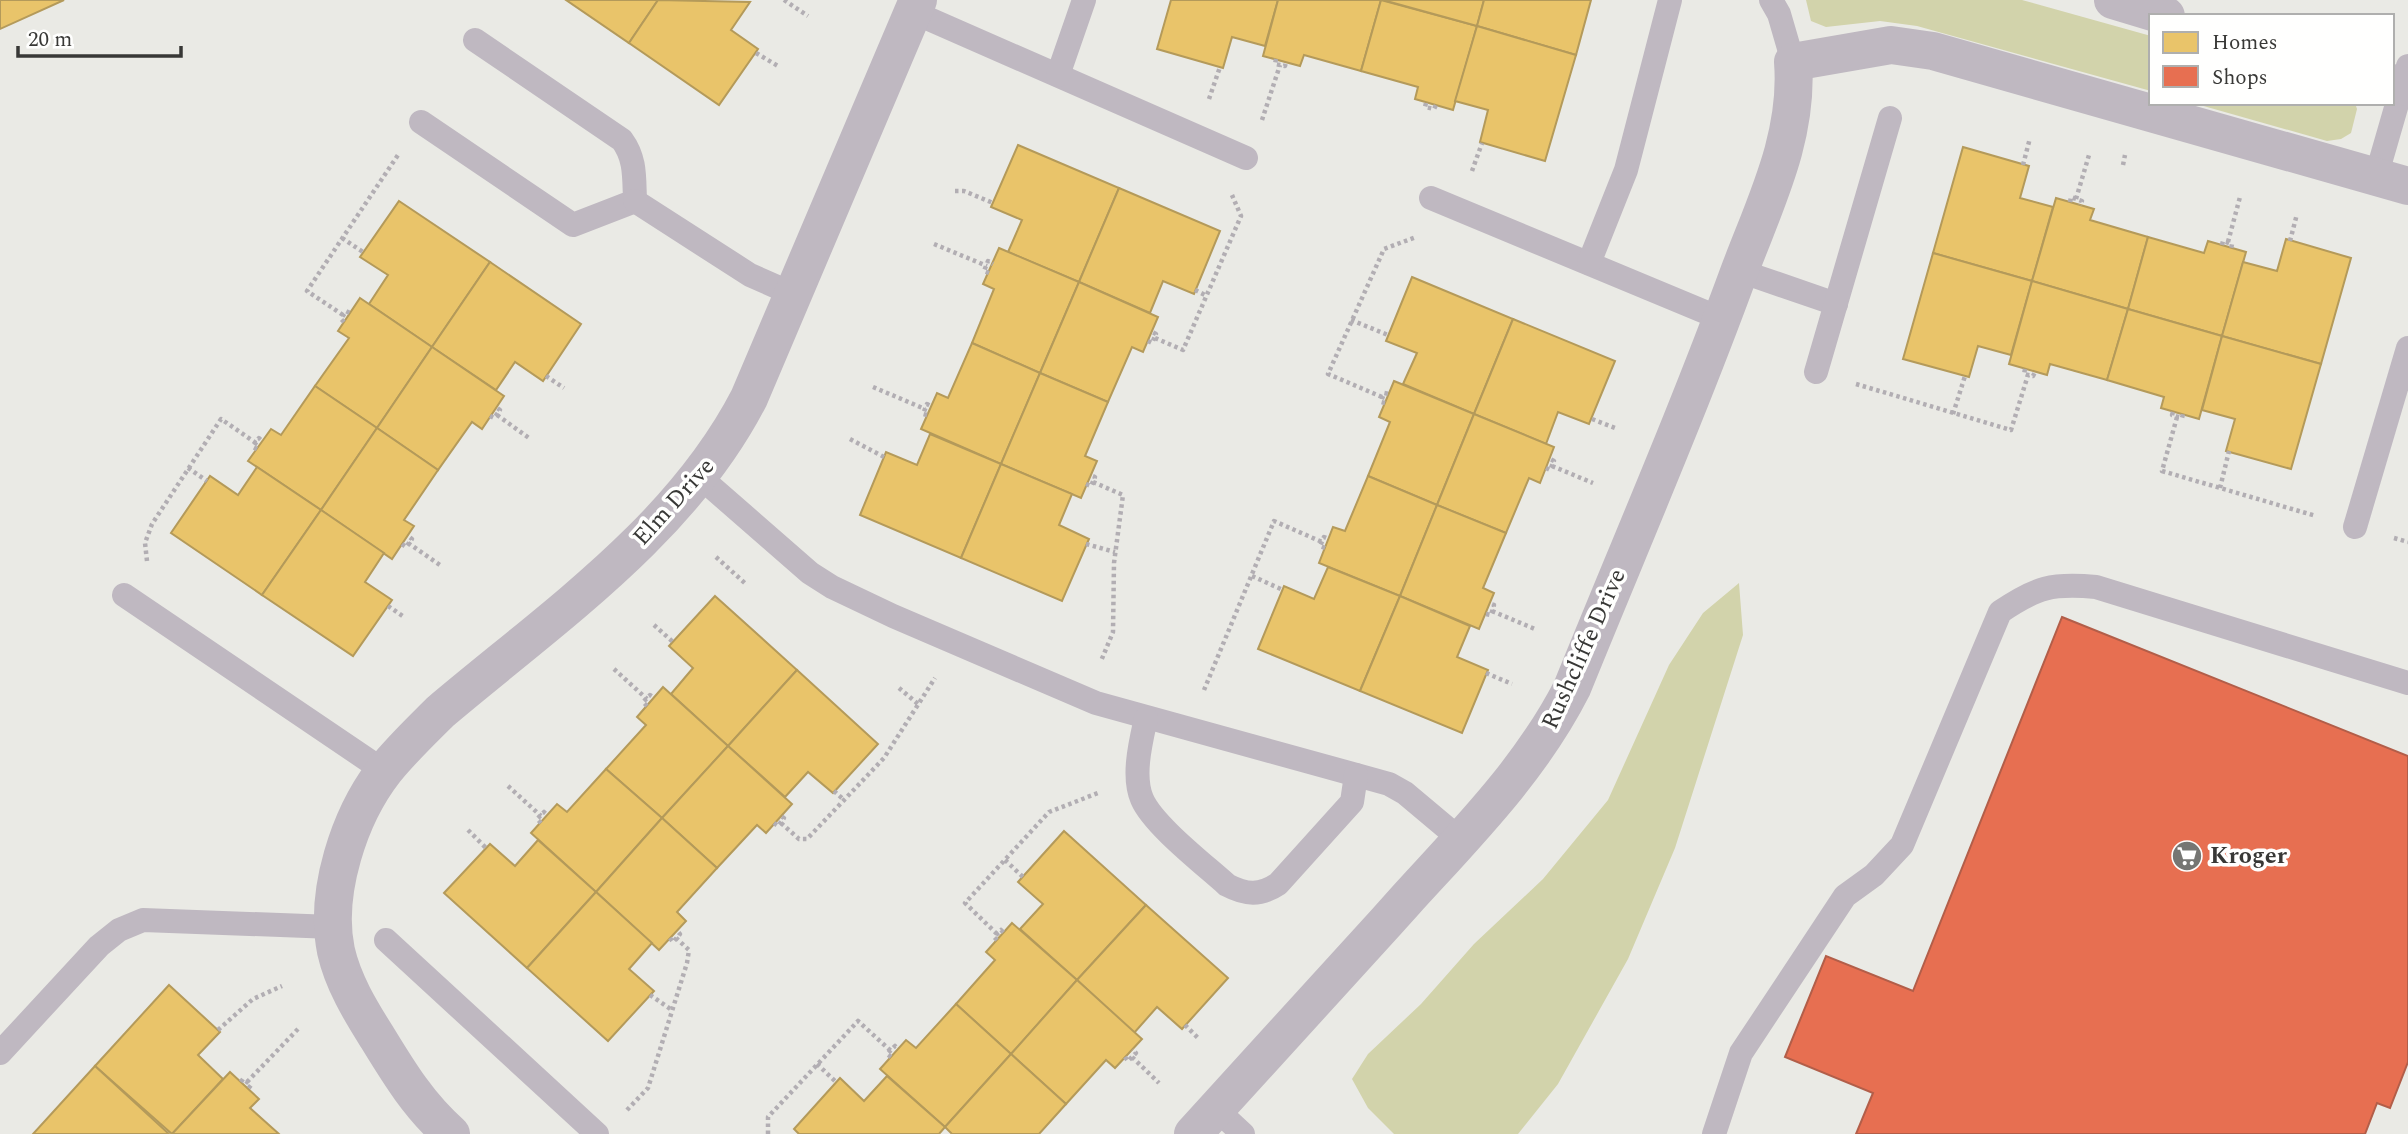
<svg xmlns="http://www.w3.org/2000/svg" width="2408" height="1134" font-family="Spectral,serif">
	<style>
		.green { fill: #d2d3ab }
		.homes { fill: #e9c46a; stroke: #b49a5a; stroke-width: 2 }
		.shops { fill: #e76f51; stroke: #b25e49; stroke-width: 2 }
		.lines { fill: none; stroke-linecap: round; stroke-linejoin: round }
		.path { stroke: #b2aeb3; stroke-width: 4.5; stroke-dasharray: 3.5 3.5; stroke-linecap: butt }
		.service { stroke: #bfb8c1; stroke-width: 24 }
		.minor { stroke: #bfb8c1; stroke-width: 38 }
		.labels { text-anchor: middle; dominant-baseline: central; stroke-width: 7; stroke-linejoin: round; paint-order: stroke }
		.street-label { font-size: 24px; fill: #383836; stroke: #fffffe }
		.poi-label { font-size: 24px; font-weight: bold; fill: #383836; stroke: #fffffe; text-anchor: start }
	</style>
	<rect width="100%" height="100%" fill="#eaeae5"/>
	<g class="green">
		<path d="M1806,0H2022L2151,36V91L1917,26L1880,21L1826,27L1811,21Z"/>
		<path d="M2193,103H2355L2357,109L2351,133L2341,139L2327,141Z"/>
		<path d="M1739,583L1743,635L1675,848L1628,959L1558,1084L1518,1134H1394L1368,1108L1352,1079L1368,1054L1421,1004L1474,944L1543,879L1608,800L1669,665L1703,613Z"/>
	</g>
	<g class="homes">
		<path d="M0,0H64L0,29Z"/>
		<path d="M566,0H658L629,43Z"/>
		<path d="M658,0L750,2L731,30L758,49L719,105L629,43Z"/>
		<path d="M1171,0H1278L1265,46L1232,37L1223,68L1157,49Z"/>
		<path d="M1278,0H1381L1361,71L1304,55L1300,66L1263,56Z"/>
		<path d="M1381,0L1477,26L1453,110L1415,99L1418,87L1361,71Z"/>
		<path d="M1383,0H1484L1477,26Z"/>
		<path d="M1484,0H1591L1576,55L1477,26Z"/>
		<path d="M1477,26L1576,55L1545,161L1480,142L1488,110L1455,101Z"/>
		<path d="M1018,145L1119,188L1079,282L1008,252L1022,220L991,207Z"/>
		<path d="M1963,147L2029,166L2020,198L2053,207L2032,281L1933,253Z"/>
		<path d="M1119,188L1220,231L1194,294L1163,281L1150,313L1079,282Z"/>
		<path d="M2056,198L2094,209L2090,220L2148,237L2128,309L2032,281Z"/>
		<path d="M399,201L490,262L432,347L369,304L388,275L360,257Z"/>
		<path d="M2148,237L2204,253L2208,241L2246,252L2222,336L2128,309Z"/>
		<path d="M2286,239L2351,258L2321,364L2222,336L2243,262L2277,271Z"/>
		<path d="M999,248L1079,282L1040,373L972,343L994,289L983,284Z"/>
		<path d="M1933,253L2032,281L2011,355L1978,346L1969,377L1903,359Z"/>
		<path d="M490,262L581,324L543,381L515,362L496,390L432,347Z"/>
		<path d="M1412,277L1513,319L1474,414L1403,384L1417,353L1386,341Z"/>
		<path d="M2032,281L2128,309L2107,380L2050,364L2047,375L2009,364Z"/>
		<path d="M1079,282L1158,317L1143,352L1132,347L1108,402L1040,373Z"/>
		<path d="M360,298L432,347L377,428L315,386L349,338L338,331Z"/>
		<path d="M2128,309L2222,336L2199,419L2161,408L2164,397L2107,380Z"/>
		<path d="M1513,319L1615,361L1589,424L1558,412L1546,444L1474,414Z"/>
		<path d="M2222,336L2321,364L2291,469L2226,451L2235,419L2202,410Z"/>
		<path d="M972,343L1040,373L1001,464L921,429L937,393L948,398Z"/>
		<path d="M432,347L504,396L482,429L472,422L438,470L377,428Z"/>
		<path d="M1040,373L1108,402L1085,456L1097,461L1081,498L1001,464Z"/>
		<path d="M1394,381L1474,414L1437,505L1368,476L1390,422L1379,417Z"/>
		<path d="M315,386L377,428L321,510L248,461L271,429L281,435Z"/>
		<path d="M1474,414L1554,447L1540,483L1529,478L1506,533L1437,505Z"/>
		<path d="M377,428L438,470L404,520L414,526L392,559L321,510Z"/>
		<path d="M930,434L1001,464L961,558L860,515L886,452L917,465Z"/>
		<path d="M1001,464L1072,494L1059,525L1089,539L1062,601L961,558Z"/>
		<path d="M257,467L321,510L262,595L171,533L210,476L238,495Z"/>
		<path d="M1368,476L1437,505L1400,596L1319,563L1333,527L1345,531Z"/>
		<path d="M1437,505L1506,533L1483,588L1494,593L1479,629L1400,596Z"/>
		<path d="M321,510L384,553L365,582L392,600L353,656L262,595Z"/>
		<path d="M1328,567L1400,596L1360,691L1258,649L1284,586L1314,599Z"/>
		<path d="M715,596L797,670L728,746L671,694L693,668L669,646Z"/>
		<path d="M1400,596L1470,626L1457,657L1488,670L1462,733L1360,691Z"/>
		<path d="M797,670L878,744L833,793L808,772L785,797L728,746Z"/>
		<path d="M663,687L728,746L662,818L606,769L646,725L637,717Z"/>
		<path d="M728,746L792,804L766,833L757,825L717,868L662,818Z"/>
		<path d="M606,769L662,818L596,892L531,833L557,804L567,812Z"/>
		<path d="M662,818L717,868L677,912L686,921L659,950L596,892Z"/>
		<path d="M1064,831L1146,905L1077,980L1020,929L1043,904L1018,882Z"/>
		<path d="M538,840L596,892L527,968L444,893L490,844L515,866Z"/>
		<path d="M596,892L652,943L629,969L654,991L608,1041L527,968Z"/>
		<path d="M1146,905L1228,978L1182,1029L1157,1007L1134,1033L1077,980Z"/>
		<path d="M1012,923L1077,980L1011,1054L956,1004L995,960L986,952Z"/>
		<path d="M1077,980L1142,1039L1115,1068L1106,1060L1066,1104L1011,1054Z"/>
		<path d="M169,985L220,1032L198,1055L223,1079L172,1134L95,1066Z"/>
		<path d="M956,1004L1011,1054L945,1127L880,1069L906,1040L916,1048Z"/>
		<path d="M1011,1054L1066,1104L1039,1134H952L945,1127Z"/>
		<path d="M95,1066L169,1134H33Z"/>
		<path d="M230,1072L259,1099L250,1108L279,1134H172Z"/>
		<path d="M887,1076L945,1127L939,1134H799L794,1129L840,1078L864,1101Z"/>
	</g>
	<path class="shops" d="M2062,617L2408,756V1062L2390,1108L2377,1103L2365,1134H1856L1873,1093L1785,1057L1826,956L1913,991Z"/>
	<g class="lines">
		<g class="path">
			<path d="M784,0L808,16"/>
			<path d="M756,53L778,66"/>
			<path d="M1276,59L1275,64L1285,66L1286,62"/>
			<path d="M1209,99L1220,67"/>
			<path d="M1426,103L1425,107L1434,109L1436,105"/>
			<path d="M1262,120L1280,65"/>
			<path d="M2023,165L2030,138"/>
			<path d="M2123,165L2125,155"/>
			<path d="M1472,171L1482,143"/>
			<path d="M955,191H964L993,203"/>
			<path d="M2076,199L2089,155"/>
			<path d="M2070,202L2071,197L2082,201L2080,205"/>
			<path d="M342,238L363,252"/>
			<path d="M2290,241L2297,214"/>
			<path d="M2228,242L2240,197"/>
			<path d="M934,244L987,266"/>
			<path d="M2222,245L2223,241L2232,244L2231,249"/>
			<path d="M989,273L984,271L988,261L993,264"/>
			<path d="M1195,290L1207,296"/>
			<path d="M343,315L307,291L398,155"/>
			<path d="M1351,320L1388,335"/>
			<path d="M344,322L341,319L346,311L350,313"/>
			<path d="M1155,338L1183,350L1241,216L1232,195"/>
			<path d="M1148,341L1152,343L1156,334L1152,332"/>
			<path d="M2025,369L2024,374L2033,376L2035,372"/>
			<path d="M546,376L564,388"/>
			<path d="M1856,384L2011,430L2028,375"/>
			<path d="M873,387L925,409"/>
			<path d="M1382,397L1328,374L1384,249L1416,237"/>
			<path d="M1385,403L1381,402L1384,393L1389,394"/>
			<path d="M2173,412L2172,415L2182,418L2183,414"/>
			<path d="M1953,414L1965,376"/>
			<path d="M497,415L529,438"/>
			<path d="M927,415L923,414L927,404L931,406"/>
			<path d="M490,416L494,418L500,410L496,407"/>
			<path d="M2177,417L2162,471L2316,516"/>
			<path d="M1592,419L1615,428"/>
			<path d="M850,439L884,457"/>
			<path d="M257,449L253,447L259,438L262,441"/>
			<path d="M1552,466L1593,483"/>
			<path d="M188,468L207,481"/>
			<path d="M1546,468L1550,470L1554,461L1550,459"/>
			<path d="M1093,482L1123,495L1114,563L1113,632L1101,661"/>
			<path d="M1086,484L1091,486L1095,477L1090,475"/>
			<path d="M2220,488L2229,451"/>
			<path d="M2394,538L2408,542"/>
			<path d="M408,543L440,565"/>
			<path d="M402,544L406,547L412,539L408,536"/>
			<path d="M1086,544L1115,552"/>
			<path d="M1325,548L1320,546L1324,537L1329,539"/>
			<path d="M716,557L747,585"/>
			<path d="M147,561L145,543L152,524L221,419L256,443"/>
			<path d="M1252,576L1283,590"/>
			<path d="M388,606L404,617"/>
			<path d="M1492,611L1535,629"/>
			<path d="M1486,614L1491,615L1494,605L1490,604"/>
			<path d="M654,625L673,642"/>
			<path d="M614,669L647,699"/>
			<path d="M1486,673L1512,684"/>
			<path d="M899,688L918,704"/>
			<path d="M1204,690L1274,521L1322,542"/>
			<path d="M647,706L643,702L650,695L654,698"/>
			<path d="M508,786L541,816"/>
			<path d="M834,791L844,800"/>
			<path d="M541,823L537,819L544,812L547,815"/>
			<path d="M774,823L778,826L784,818L781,816"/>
			<path d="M781,823L799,839H807L884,758L935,678"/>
			<path d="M468,830L486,848"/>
			<path d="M1005,860L1023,877"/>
			<path d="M997,934L965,903L1049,812L1098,793"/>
			<path d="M670,938L673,942L680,934L677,931"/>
			<path d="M997,940L994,937L1001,930L1004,933"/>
			<path d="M650,995L672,1010"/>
			<path d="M1185,1025L1199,1039"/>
			<path d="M218,1030L253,999L282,986"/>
			<path d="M891,1057L887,1054L895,1046L898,1049"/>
			<path d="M1125,1057L1128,1061L1136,1053L1132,1050"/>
			<path d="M1132,1057L1159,1083"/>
			<path d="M817,1064L836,1082"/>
			<path d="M241,1082L243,1079L251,1085L248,1089"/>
			<path d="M247,1082L298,1029"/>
			<path d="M627,1110L648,1088L687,963L689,950L676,938"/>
			<path d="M768,1134V1117L858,1021L891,1051"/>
		</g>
		<g class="service">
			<path d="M1771,0L1779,14L1793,62"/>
			<path d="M913,12L1246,158"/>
			<path d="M1058,75L1084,0"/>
			<path d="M421,122L573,225L635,201C634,178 636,159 622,140L475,40"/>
			<path d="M2376,177L2408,66"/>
			<path d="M1431,198L1722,319"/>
			<path d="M635,201L750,275L793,294"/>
			<path d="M1589,263L1626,170L1670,0"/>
			<path d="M1740,271L1836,304"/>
			<path d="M1816,372L1890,118"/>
			<path d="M700,477L810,573L832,587L893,616L1096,703L1389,784L1405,793L1461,840"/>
			<path d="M2355,527L2408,348"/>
			<path d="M124,595L384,771"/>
			<path d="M1146,718C1141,741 1132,776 1142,799C1153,825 1205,865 1227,885C1246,895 1260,896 1278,884L1352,802L1356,775"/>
			<path d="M386,940L597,1134"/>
			<path d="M0,1053L99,946L119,930L143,920L333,927"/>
			<path d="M1216,1109L1243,1134"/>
			<path d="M1714,1134L1741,1053L1845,896L1874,875L1902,845L2000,612C2037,587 2052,583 2096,587L2408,683"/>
		</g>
		<g class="minor">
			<path d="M2113,0L2166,16"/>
			<path d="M2392,83L2408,87"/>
			<path d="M451,1134C419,1106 399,1073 377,1037C360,1010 343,982 336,951C324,893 349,816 385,770C402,749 422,730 440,712C551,618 681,530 749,398L918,0"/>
			<path d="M1193,1134C1264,1056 1335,979 1405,901C1466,834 1531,769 1572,688C1628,550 1687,414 1738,275C1764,205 1799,138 1793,62L1891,45L1933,51L2408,186"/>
		</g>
	</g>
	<defs>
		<g id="supermarket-disc" transform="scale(1.575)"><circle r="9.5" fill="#767673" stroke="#fffffe"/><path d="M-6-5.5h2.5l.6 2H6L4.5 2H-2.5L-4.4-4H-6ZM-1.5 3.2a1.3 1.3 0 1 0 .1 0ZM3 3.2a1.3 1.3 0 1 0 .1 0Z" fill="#fff"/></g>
	</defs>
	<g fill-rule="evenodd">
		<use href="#supermarket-disc" x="2187" y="856"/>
	</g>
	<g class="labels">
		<g class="street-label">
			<text transform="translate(674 502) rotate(-48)">Elm Drive</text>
			<text transform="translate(1584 649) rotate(-66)">Rushcliffe Drive</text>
		</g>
		<g class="poi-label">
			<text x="2210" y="856">Kroger</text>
		</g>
	</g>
	<rect x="2149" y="14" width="245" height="91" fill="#fffffe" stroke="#afafae" stroke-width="2"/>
	<rect x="2163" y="32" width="35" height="21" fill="#e9c46a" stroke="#afafae" stroke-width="2"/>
	<text x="2212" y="49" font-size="21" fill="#383836">Homes</text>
	<rect x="2163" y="66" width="35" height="21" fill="#e76f51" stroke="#afafae" stroke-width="2"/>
	<text x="2212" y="84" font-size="21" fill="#383836">Shops</text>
	<path d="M18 46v10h163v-10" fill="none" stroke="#383836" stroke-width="3.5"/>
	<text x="28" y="46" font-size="21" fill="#383836" stroke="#fffffe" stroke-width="5" paint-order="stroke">20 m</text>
</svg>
